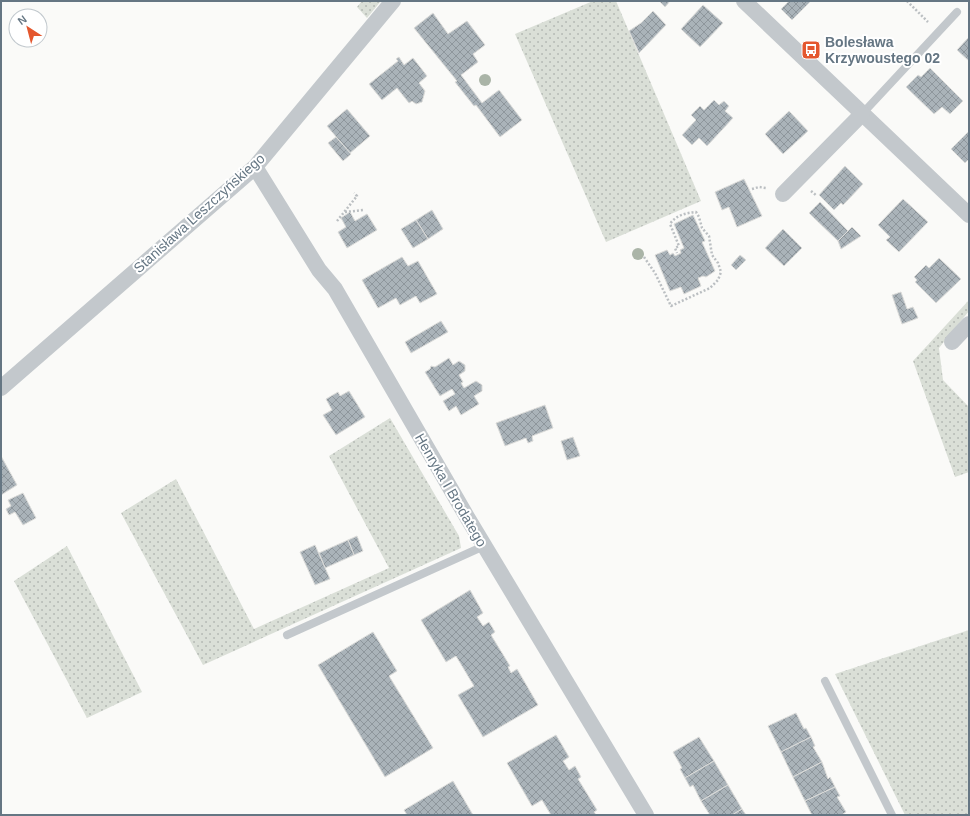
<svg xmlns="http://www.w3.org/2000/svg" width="970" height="816" font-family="Arial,sans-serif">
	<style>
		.green { fill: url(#green-dots) }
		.building { fill: url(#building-cross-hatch); stroke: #dcdcda }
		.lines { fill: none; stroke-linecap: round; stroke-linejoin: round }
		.path { stroke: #bbbfc2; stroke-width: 2.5; stroke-dasharray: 2 2; stroke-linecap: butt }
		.lane { stroke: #c3c8cc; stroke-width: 8 }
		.street { stroke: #c3c8cc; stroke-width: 16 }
		.tree { fill: #aab4a7 }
		.labels { text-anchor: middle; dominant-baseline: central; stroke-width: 4; stroke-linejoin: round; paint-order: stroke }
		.poi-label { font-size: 14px; font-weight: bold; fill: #657683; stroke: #fff; text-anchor: start }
		.street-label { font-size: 14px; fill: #657683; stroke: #fff }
	</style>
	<defs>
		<pattern id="green-dots" width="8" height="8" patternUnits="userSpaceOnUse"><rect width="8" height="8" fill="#dadfd7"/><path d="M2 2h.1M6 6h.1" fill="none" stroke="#b4b9b4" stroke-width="1.8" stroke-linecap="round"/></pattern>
		<pattern id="building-cross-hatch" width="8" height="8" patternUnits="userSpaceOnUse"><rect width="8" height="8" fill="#aab3b9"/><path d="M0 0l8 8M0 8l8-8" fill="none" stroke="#8e969c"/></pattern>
	</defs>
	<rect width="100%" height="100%" fill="#fafaf8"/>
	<g class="green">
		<path d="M362,1H381L367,18L357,7Z"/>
		<path d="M593,1H616L701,201L606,242L515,34Z"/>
		<path d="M969,300V311L939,348L943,380L969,407V472L955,477L913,361Z"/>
		<path d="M390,418L459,536L461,548L203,665L121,513L176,479L254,629L389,568L329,456Z"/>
		<path d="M67,546L142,692L87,718L14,581Z"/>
		<path d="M969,630V815H905L835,674Z"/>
	</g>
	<g class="building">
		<path d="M659,1H670L665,7Z"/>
		<path d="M789,1H811L792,20L781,9Z"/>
		<path d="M703,5L723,23L700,47L681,29Z"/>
		<path d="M653,11L666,25L639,53L629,31L641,23Z"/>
		<path d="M433,13L448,34L467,21L485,45L473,54L478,62L461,75L482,103L499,90L522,120L500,137L476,105L474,106L455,82L457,81L414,28Z"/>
		<path d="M969,37V61L957,50Z"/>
		<path d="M399,57L404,65L413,58L427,76L419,83L425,91L422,102L416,104L412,101L409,103L397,88L382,100L369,84L398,61L396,59Z"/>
		<path d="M930,68L963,101L950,114L942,107L934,114L906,87L918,75L921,77Z"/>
		<path d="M714,100L719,105L724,101L729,106L725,111L733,118L707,146L699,138L692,145L682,135L696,120L691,115L700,106L704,110Z"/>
		<path d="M347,109L370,136L350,153L327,126Z"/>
		<path d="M789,111L808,131L783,154L765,134Z"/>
		<path d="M969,131V159L965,163L951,149Z"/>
		<path d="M336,137L351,154L343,161L328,143Z"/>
		<path d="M845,166L863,184L843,205L841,203L834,210L819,195Z"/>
		<path d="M744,179L762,216L737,227L729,207L722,210L715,192Z"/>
		<path d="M903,199L928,222L899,252L886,240L890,237L878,225Z"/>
		<path d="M820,202L848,231L838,241L809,213Z"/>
		<path d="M432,210L443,229L428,239L416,220Z"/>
		<path d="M350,212L355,221L367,214L377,230L347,248L338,232L346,227L341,218Z"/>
		<path d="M693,215L705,241L702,242L715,271L706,277L703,276L698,278L701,286L684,294L681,287L670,291L655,255L667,250L670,255L673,253L675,256L681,253L680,250L684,248L674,224Z"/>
		<path d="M416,220L428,239L413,248L401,229Z"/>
		<path d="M852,227L861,236L841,249L838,241Z"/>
		<path d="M783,229L802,248L784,266L765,248Z"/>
		<path d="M740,255L746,260L736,270L731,265Z"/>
		<path d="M402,257L408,266L418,261L437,294L420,303L416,296L400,305L396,298L378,308L362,280Z"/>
		<path d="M939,258L961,279L936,303L915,282L917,280L914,277L926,265L929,268Z"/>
		<path d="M901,292L907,309L913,307L918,318L902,324L892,295Z"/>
		<path d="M441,321L448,332L411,353L405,342Z"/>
		<path d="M449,358L453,365L459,361L465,365V371L459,375L463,382L461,383L464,388L476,381L482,385V391L474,396L479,404L461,415L456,406L449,411L443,401L455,394L452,389L440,396L425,372L430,369L431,366L435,367Z"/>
		<path d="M349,391L365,417L336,435L323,415L332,410L326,399L338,392L340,396Z"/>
		<path d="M545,405L553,428L532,436L533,441L528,443L526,438L505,446L496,423Z"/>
		<path d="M573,437L580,456L567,460L561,441Z"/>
		<path d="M1,456L17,485L1,495Z"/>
		<path d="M23,493L36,518L23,525L15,512L9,515L6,509L11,506L8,500Z"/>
		<path d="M357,536L363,551L354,555L348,540Z"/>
		<path d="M348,540L354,555L325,568L319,553Z"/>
		<path d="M315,545L330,579L315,585L300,552Z"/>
		<path d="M470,590L483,613L477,617L483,626L489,622L495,632L491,635L510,666L508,667L511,673L517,669L538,705L483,737L458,695L474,686L456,656L446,662L421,620Z"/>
		<path d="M373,632L397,671L389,676L433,748L385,777L318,665Z"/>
		<path d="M796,713L804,729L806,728L811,737L781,752L768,726Z"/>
		<path d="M556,735L569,757L563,761L569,770L575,766L581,777L578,779L597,810L594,812L596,815H551L542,800L532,806L507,763Z"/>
		<path d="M699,737L714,761L685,778L680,769L682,768L673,752Z"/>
		<path d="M811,737L815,746L813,747L822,762L793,777L781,752Z"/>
		<path d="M714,761L728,785L701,801L693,785L690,787L685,778Z"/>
		<path d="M822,762L828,779L830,777L835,787L805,801L793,777Z"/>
		<path d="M453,781L473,815H407L404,810Z"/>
		<path d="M728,785L742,809L732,815H710L701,801Z"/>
		<path d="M835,787L840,796L837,797L846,812L841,815H812L805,801Z"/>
		<path d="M742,809L746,815H732Z"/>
	</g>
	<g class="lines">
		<g class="path">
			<path d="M907,1L928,22"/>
			<path d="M752,189L759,187L766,188"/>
			<path d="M811,191L817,196"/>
			<path d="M345,212L364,210"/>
			<path d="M337,221L357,196L354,193"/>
			<path d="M644,257L655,273L671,306L710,288L718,280L721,272L718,263L712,255L709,236L702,228L699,217L696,212C686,213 676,215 670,224L679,246L675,248L677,253"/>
		</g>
		<g class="lane">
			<path d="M862,114L957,12"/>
			<path d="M287,635L484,546"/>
			<path d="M825,681L892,815"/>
		</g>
		<g class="street">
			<path d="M744,1L969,215"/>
			<path d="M255,167L319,270L335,289L467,517L646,815"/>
			<path d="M783,194L862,114"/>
			<path d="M952,342L969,324"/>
			<path d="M1,388L255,167L393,1"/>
		</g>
	</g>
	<g class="tree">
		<circle cx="485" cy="80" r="6"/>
		<circle cx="638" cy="254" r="6"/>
	</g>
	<defs>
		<g id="bus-square" transform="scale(1)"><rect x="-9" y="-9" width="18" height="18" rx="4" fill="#e4572e" stroke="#fff"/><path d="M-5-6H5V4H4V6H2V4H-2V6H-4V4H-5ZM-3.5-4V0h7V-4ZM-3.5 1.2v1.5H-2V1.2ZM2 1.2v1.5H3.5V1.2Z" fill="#fff"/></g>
	</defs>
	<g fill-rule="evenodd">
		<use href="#bus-square" x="811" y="50"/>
	</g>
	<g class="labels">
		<g class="poi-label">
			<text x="825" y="42">Bolesława<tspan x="825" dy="16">Krzywoustego 02</tspan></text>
		</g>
		<g class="street-label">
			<text transform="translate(199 213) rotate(-42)">Stanisława Leszczyńskiego</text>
			<text transform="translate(451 490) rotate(60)">Henryka I Brodatego</text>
		</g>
	</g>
	<rect width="970" height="816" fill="none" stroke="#657683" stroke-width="4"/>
	<g transform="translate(28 28) rotate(324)"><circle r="19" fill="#ffffff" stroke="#c1c8cd"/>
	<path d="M0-3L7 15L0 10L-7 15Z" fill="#e4572e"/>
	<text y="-6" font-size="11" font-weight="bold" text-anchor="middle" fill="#657683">N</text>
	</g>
</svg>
